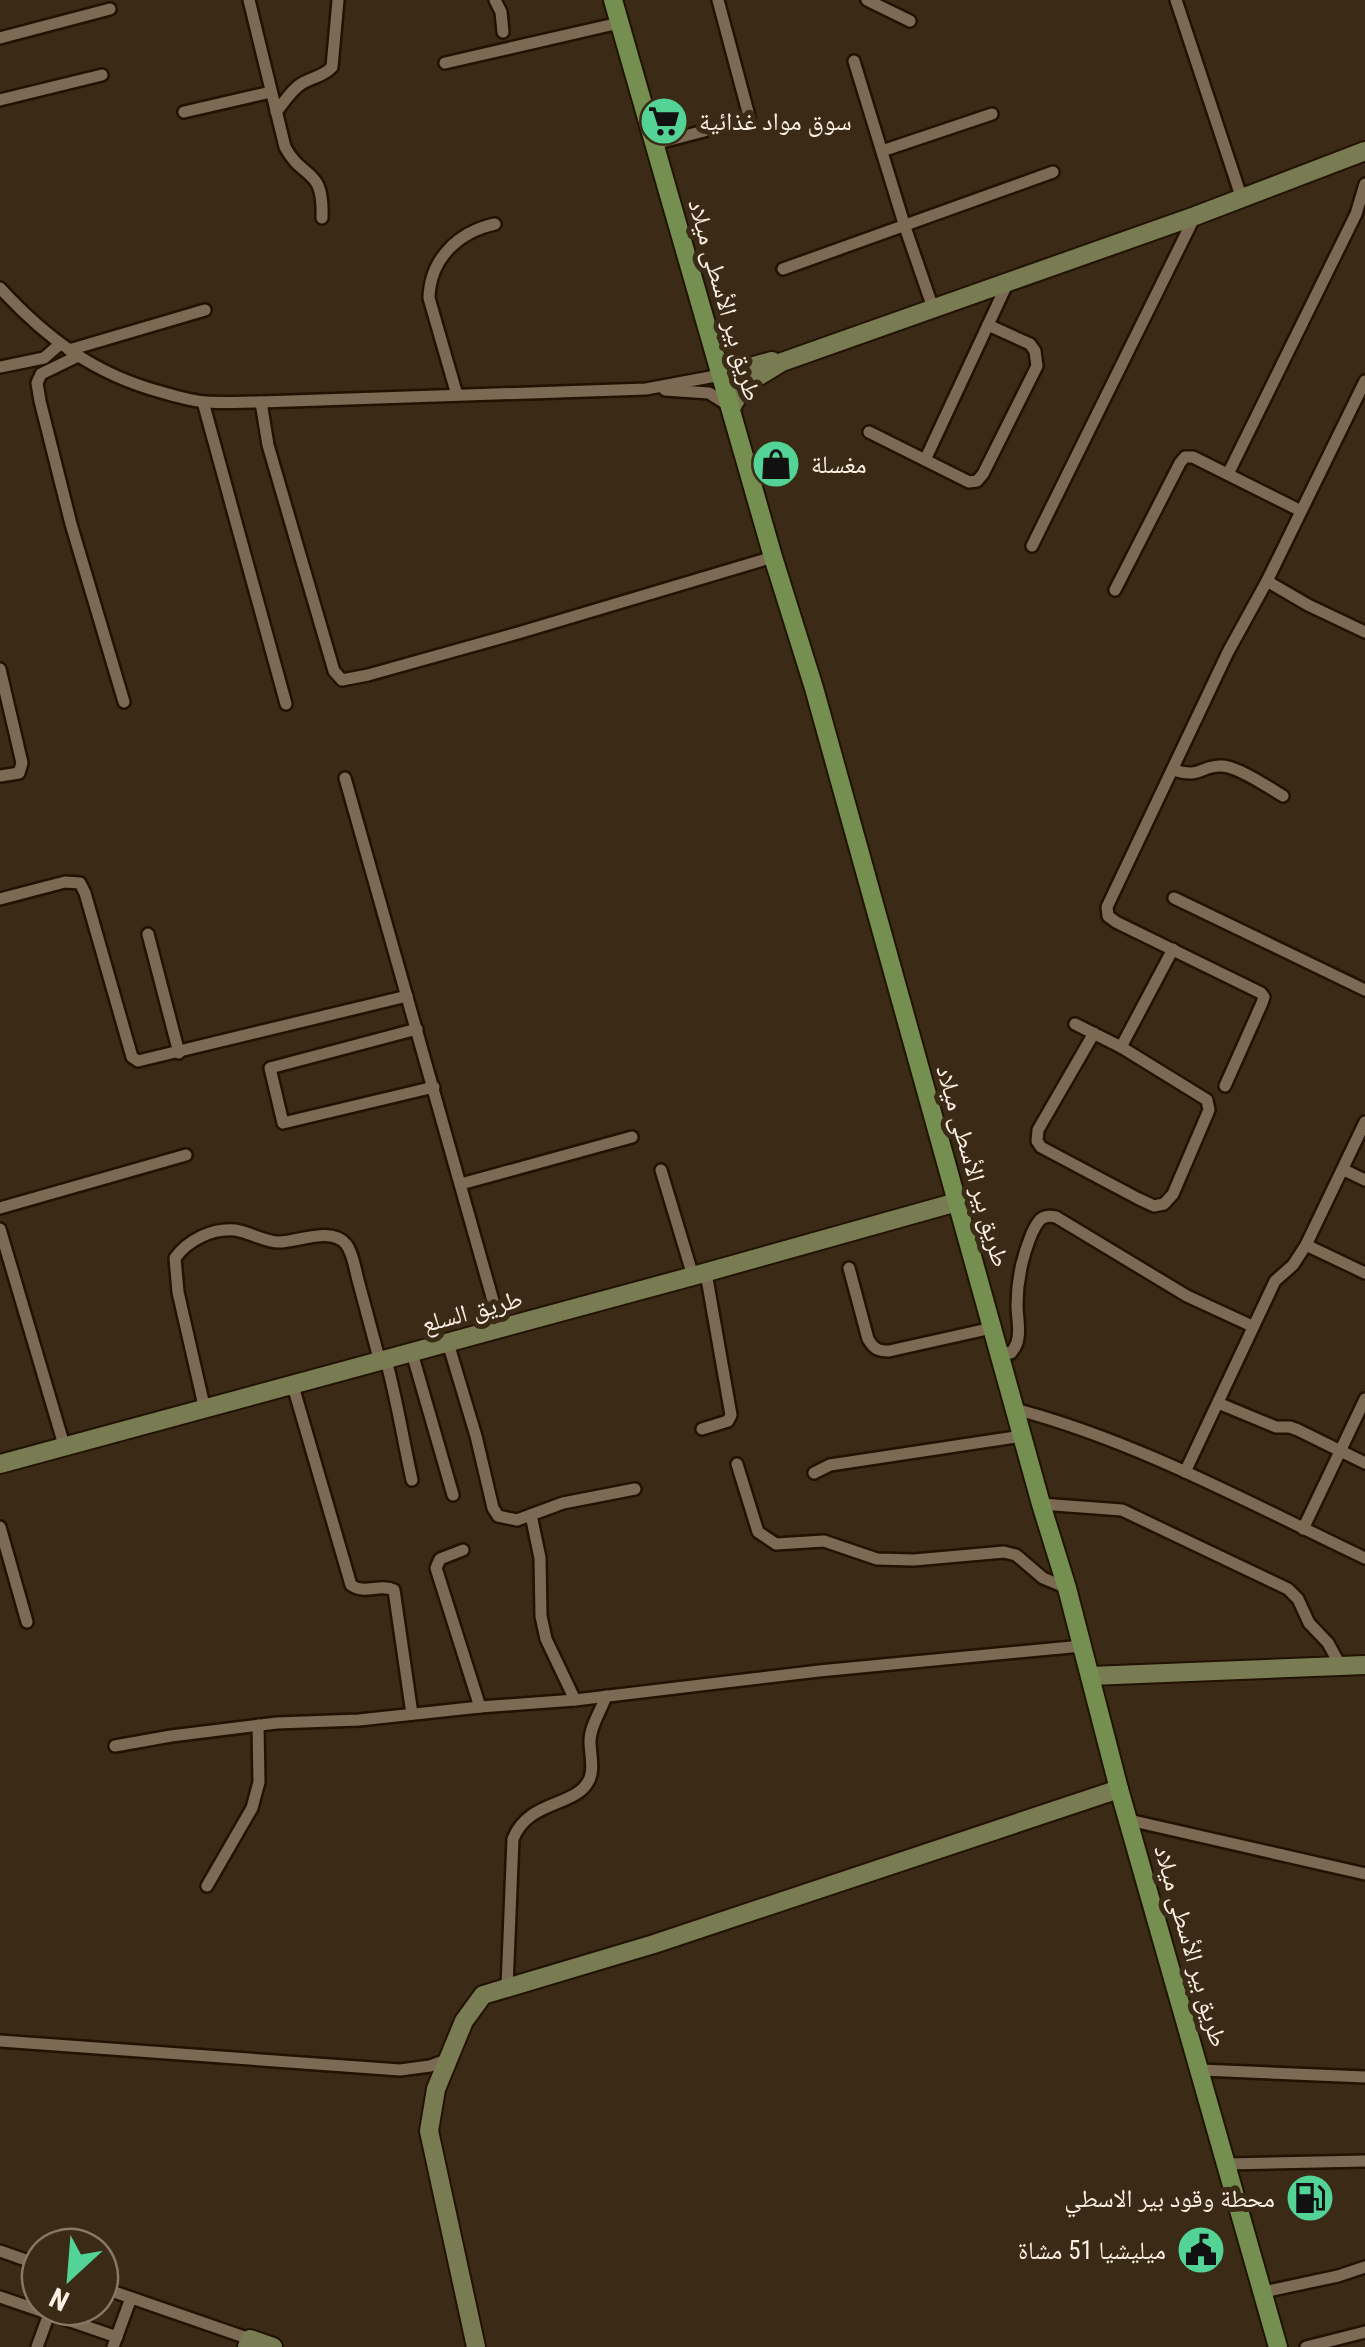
<svg xmlns="http://www.w3.org/2000/svg" width="1365" height="2347" font-family="'Roboto Condensed','Noto Naskh Arabic',sans-serif">
	<style>
		.lines { fill: none; stroke-linecap: round; stroke-linejoin: round }
		.street-casing { stroke: #211201; stroke-width: 16 }
		.secondary-casing { stroke: #211201; stroke-width: 22 }
		.primary-casing { stroke: #211201; stroke-width: 22 }
		.street { stroke: #7d6a55; stroke-width: 11 }
		.secondary { stroke: #797c53; stroke-width: 18 }
		.primary { stroke: #758f51; stroke-width: 18 }
		.labels { text-anchor: middle; dominant-baseline: central; stroke-width: 10; stroke-linejoin: round; paint-order: stroke }
		.poi-label { font-size: 25px; fill: #fbf0e4; stroke: #3a2a16; text-anchor: start }
		.street-label { font-size: 25px; fill: #fbf0e4; stroke: #3a2a16 }
	</style>
	<rect width="100%" height="100%" fill="#3a2a16"/>
	<g class="lines">
		<g class="street-casing">
			<g id="street">
				<path d="M249,0L285,147C303,181 324,166 322,218"/>
				<path d="M495,0L501,12L503,32"/>
				<path d="M867,0L910,21"/>
				<path d="M1176,0L1242,199"/>
				<path d="M0,38L110,9"/>
				<path d="M854,61L905,227L933,308"/>
				<path d="M445,63L619,23"/>
				<path d="M0,100L102,75"/>
				<path d="M184,112L271,92"/>
				<path d="M276,112C284,103 290,91 301,84C312,77 323,77 332,67L338,0"/>
				<path d="M654,144L739,122L749,116L718,0"/>
				<path d="M882,151L992,114"/>
				<path d="M783,269L1053,172"/>
				<path d="M0,288C46,338 94,374 161,392C175,396 191,401 206,402C224,403 243,402 261,402L646,389L721,375"/>
				<path d="M69,350L205,310"/>
				<path d="M78,356L41,374L37,383L40,401L71,524L124,702"/>
				<path d="M0,367L44,358L59,345"/>
				<path d="M665,390L709,393L728,405"/>
				<path d="M457,395L429,298C430,259 458,232 495,224"/>
				<path d="M203,402L286,704"/>
				<path d="M261,402L268,445L334,671L342,680L368,675L518,633L773,557"/>
				<path d="M869,432L969,482L977,481L983,474L1037,366L1035,351L1030,344L988,325"/>
				<path d="M925,460L1008,282"/>
				<path d="M1228,474L1356,214L1365,184"/>
				<path d="M1032,546L1195,216"/>
				<path d="M1267,581L1308,605L1365,632"/>
				<path d="M1115,590L1180,463L1185,457H1193L1301,511"/>
				<path d="M0,669L22,763L19,773L0,776"/>
				<path d="M1174,770C1201,779 1201,765 1222,766C1239,767 1268,787 1283,796"/>
				<path d="M345,778L501,1329"/>
				<path d="M1174,898L1365,990"/>
				<path d="M0,899L65,882L80,883L85,893L132,1057L138,1061L407,996"/>
				<path d="M148,934L179,1053"/>
				<path d="M1075,1024L1121,1047L1207,1100L1209,1110L1173,1194L1164,1204L1154,1206L1137,1198L1041,1147L1037,1141L1038,1130L1094,1033"/>
				<path d="M417,1029L270,1068L283,1123L434,1087"/>
				<path d="M1121,1047L1173,949"/>
				<path d="M1225,1086L1262,1003L1264,997L1261,993L1116,922L1108,916L1107,907L1228,652L1267,581L1365,381"/>
				<path d="M661,1170L693,1276"/>
				<path d="M1344,1170L1365,1180"/>
				<path d="M461,1184L632,1137"/>
				<path d="M0,1208L186,1155"/>
				<path d="M0,1229L64,1445"/>
				<path d="M1306,1245L1365,1273"/>
				<path d="M849,1268L868,1339C874,1349 878,1351 889,1351L992,1328"/>
				<path d="M448,1343L476,1436L493,1508L498,1516L517,1520L563,1503L635,1489"/>
				<path d="M999,1352L1011,1353C1015,1347 1017,1346 1018,1338C1020,1328 1017,1316 1017,1305C1017,1279 1022,1257 1032,1233C1038,1221 1041,1214 1056,1217L1187,1296L1252,1326"/>
				<path d="M412,1353L453,1495"/>
				<path d="M386,1360C397,1400 403,1440 412,1480"/>
				<path d="M293,1386L351,1585C364,1595 380,1583 394,1590L412,1714"/>
				<path d="M1218,1403L1276,1427H1290L1298,1430L1365,1463"/>
				<path d="M1015,1409C1137,1441 1251,1504 1365,1558"/>
				<path d="M205,1410L178,1292L175,1258C188,1240 212,1228 235,1230C250,1232 264,1242 279,1242C298,1242 331,1226 346,1244C353,1253 355,1269 358,1280C365,1307 373,1335 380,1362"/>
				<path d="M702,1429L728,1421L731,1415L706,1273"/>
				<path d="M737,1464L758,1532L776,1544L824,1541L877,1559L914,1560L1004,1552L1016,1555L1043,1578L1067,1588"/>
				<path d="M1185,1472L1275,1281L1293,1265L1306,1245L1365,1122"/>
				<path d="M814,1473L830,1465L1022,1436"/>
				<path d="M1041,1504L1122,1510L1288,1589L1298,1599L1309,1623L1328,1643L1340,1665"/>
				<path d="M531,1515L540,1558L541,1616L546,1639L575,1700"/>
				<path d="M0,1527L27,1622"/>
				<path d="M1303,1529L1365,1399"/>
				<path d="M463,1550L440,1559L436,1568L480,1707"/>
				<path d="M115,1746L171,1736L277,1723L359,1720L480,1707L575,1700L819,1671L1082,1646"/>
				<path d="M1129,1820L1365,1874"/>
				<path d="M207,1886L252,1808L259,1782L258,1725"/>
				<path d="M507,1987L513,1839C528,1800 574,1807 588,1782C595,1771 590,1754 590,1741C590,1726 601,1711 606,1696"/>
				<path d="M0,2041L400,2070L430,2066L449,2059"/>
				<path d="M1201,2070L1365,2077"/>
				<path d="M1227,2164L1365,2161"/>
				<path d="M0,2251L40,2265"/>
				<path d="M100,2287L250,2339"/>
				<path d="M1263,2292L1338,2276L1365,2267"/>
				<path d="M0,2297L117,2337"/>
				<path d="M37,2347L49,2314"/>
				<path d="M113,2347L131,2298"/>
				<path d="M1306,2347L1365,2332"/>
			</g>
		</g>
		<g class="secondary-casing">
			<g id="secondary">
				<path d="M721,375L772,361"/>
				<path d="M731,408L744,385L782,362L1195,216L1365,151"/>
				<path d="M0,1464L693,1276L957,1202"/>
				<path d="M1090,1676L1365,1665"/>
				<path d="M247,2347L250,2339L273,2347"/>
				<path d="M476,2347L429,2131L436,2089L464,2021L483,1995L654,1944L1119,1789"/>
			</g>
		</g>
		<g class="primary-casing">
			<path id="primary" d="M613,0L773,557L814,688L1041,1504L1067,1588L1119,1789L1278,2347"/>
		</g>
		<use href="#street" class="street"/>
		<use href="#secondary" class="secondary"/>
		<use href="#primary" class="primary"/>
	</g>
	<defs>
		<g id="supermarket-disc" transform="scale(2.5)"><circle r="9.5" fill="#53d396" stroke="#3a2a16"/><path d="M-6-5.5h2.5l.6 2H6L4.5 2H-2.5L-4.4-4H-6ZM-1.5 3.2a1.3 1.3 0 1 0 .1 0ZM3 3.2a1.3 1.3 0 1 0 .1 0Z" fill="#111"/></g>
		<g id="shop-disc" transform="scale(2.5)"><circle r="9.5" fill="#53d396" stroke="#3a2a16"/><path d="M-5-2.5h2.3a2.7 3.5 0 0 1 5.4 0H5L5.5 6h-11ZM-1.5-2.5h3a1.5 2.3 0 0 0-3 0Z" fill="#111"/></g>
		<g id="fuel-disc" transform="scale(2.5)"><circle r="9.5" fill="#53d396" stroke="#3a2a16"/><path d="M-5.5-6h7V0h2V4h1.3V-2.5L3-4.5l.8-.8L6-3V5H2.5V1h-1V6h-7ZM-4.2-4.7v3.2H.2V-4.7Z" fill="#111"/></g>
		<g id="civic-disc" transform="scale(2.5)"><circle r="9.5" fill="#53d396" stroke="#3a2a16"/><path d="M-.6-6.5H3V-4.5H.6V-3L4-1V1h2V6H-6V1h2V-1L-.6-3ZM-1.2 2.5V6h2.4V2.5Z" fill="#111"/></g>
	</defs>
	<g fill-rule="evenodd">
		<use href="#supermarket-disc" x="664" y="121"/>
		<use href="#shop-disc" x="776" y="464"/>
		<use href="#fuel-disc" x="1310" y="2198"/>
		<use href="#civic-disc" x="1201" y="2250"/>
	</g>
	<g class="labels">
		<g class="poi-label">
			<text x="699" y="121">سوق مواد غذائية</text>
			<text x="811" y="464">مغسلة</text>
			<text x="1275" y="2198" text-anchor="end">محطة وقود بير الاسطي</text>
			<text x="1166" y="2250" text-anchor="end">ميليشيا 51 مشاة</text>
		</g>
		<g class="street-label">
			<text transform="translate(725 300) rotate(74)">طريق بير الأسطى ميلاد</text>
			<text transform="translate(973 1166) rotate(74)">طريق بير الأسطى ميلاد</text>
			<text transform="translate(472 1311) rotate(-15)">طريق السلع</text>
			<text transform="translate(1191 1946) rotate(74)">طريق بير الأسطى ميلاد</text>
		</g>
	</g>
	<g transform="translate(70 2277) rotate(206)"><circle r="48" fill="#3a2a16" stroke="#877968" stroke-width="2.5"/>
	<path d="M0-8L18 38L0 25L-18 38Z" fill="#53d396"/>
	<text y="-15" font-size="28" font-weight="bold" text-anchor="middle" fill="#fbf0e4">N</text>
	</g>
</svg>
